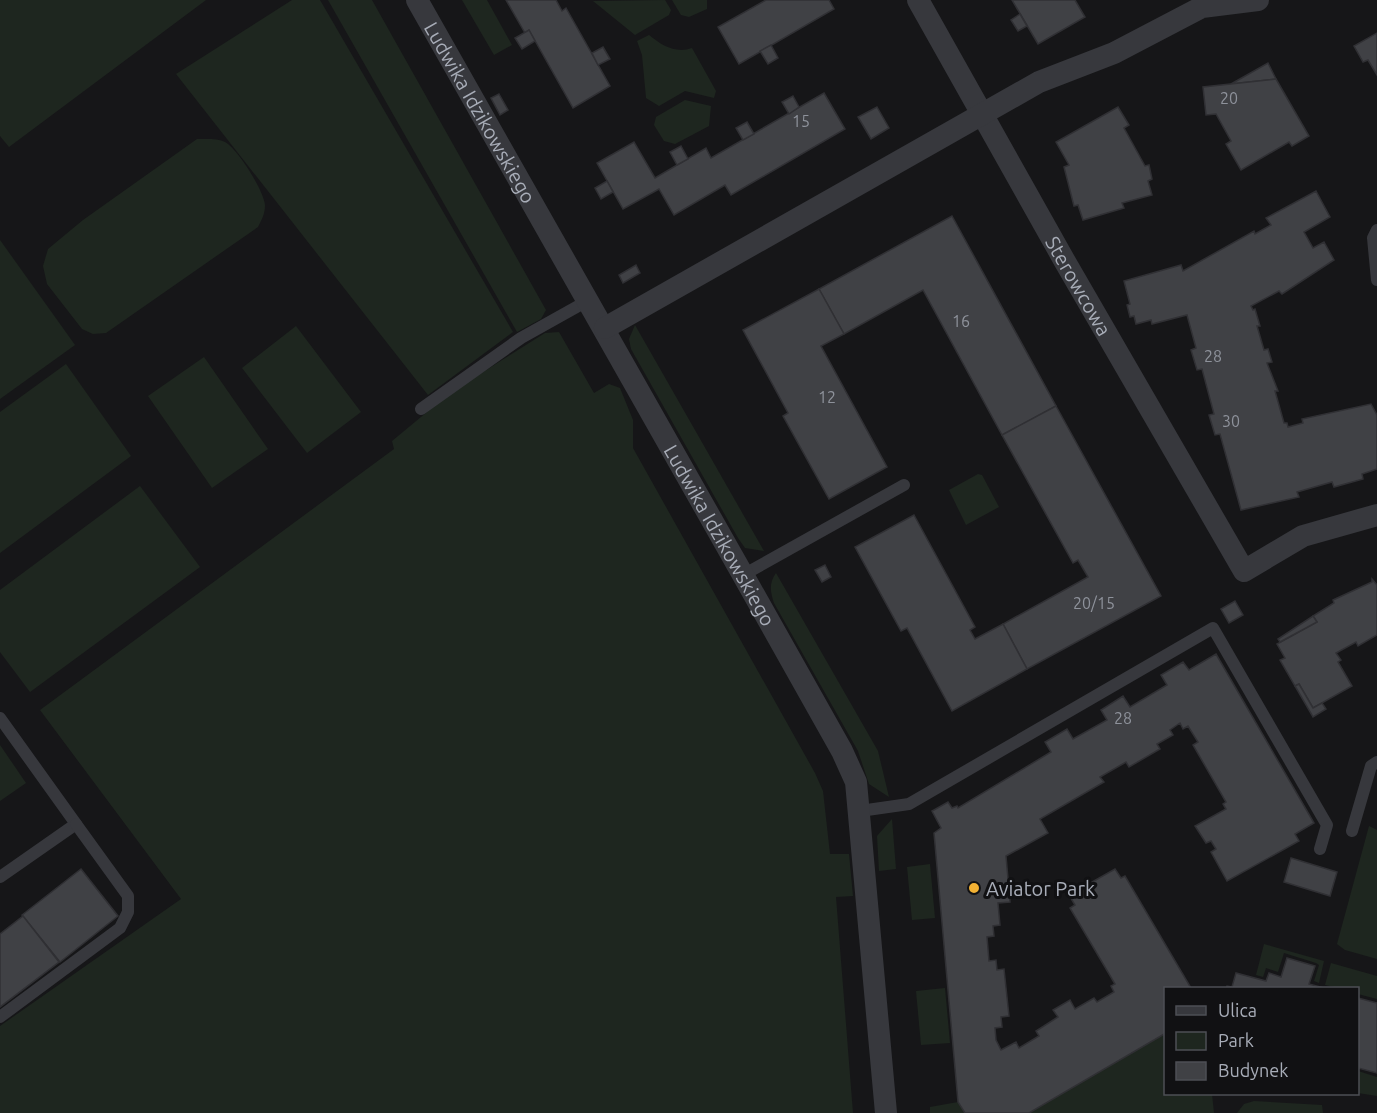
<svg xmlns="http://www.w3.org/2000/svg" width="1377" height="1113" font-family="Ubuntu,sans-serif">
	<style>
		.green { fill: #1e261f }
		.building { fill: #404145; stroke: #303034; stroke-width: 1.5 }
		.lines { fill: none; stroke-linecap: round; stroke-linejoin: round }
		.lane { stroke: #37383d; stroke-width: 12 }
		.street { stroke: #37383d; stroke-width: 22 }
		.poi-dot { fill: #f2b134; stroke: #111113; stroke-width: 2 }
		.labels { text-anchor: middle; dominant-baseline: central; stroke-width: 6; stroke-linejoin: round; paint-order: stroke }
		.number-label { font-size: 16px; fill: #8e929b }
		.street-label { font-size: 20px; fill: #a8adb8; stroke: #111113 }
		.poi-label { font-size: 20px; fill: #a8adb8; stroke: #111113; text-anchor: start }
	</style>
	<rect width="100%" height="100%" fill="#161618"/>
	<g class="green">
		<path d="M0,0H206L9,147L0,136Z"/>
		<path d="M292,0H320L513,332L428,395L176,74Z"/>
		<path d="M328,0H372L546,310L541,319L517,332Z"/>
		<path d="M462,0H487L512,45L494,55Z"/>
		<path d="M665,0L671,10L669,15L635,35L593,1Z"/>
		<path d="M672,0H707V9L689,17L681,15Z"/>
		<path d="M649,35C661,45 676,54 692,48L716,91L714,98L685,91L659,106L646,98L642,55L637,41Z"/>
		<path d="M685,100L711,106L709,126L675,144L664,141L654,125L656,117Z"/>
		<path d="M197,139C205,139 218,138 225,142C238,149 264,191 265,205C265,214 262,219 258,227L106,333L93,334L82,329L47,284L43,266L48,249L83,220Z"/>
		<path d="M0,240L75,345L0,399Z"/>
		<path d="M635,325L764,551L745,548L738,538L631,349L629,339Z"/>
		<path d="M296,326L361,412L307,453L242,368Z"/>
		<path d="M559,332L594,393L609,384L620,388L633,420V448L815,773L823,791L830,854H849L853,896L836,897L853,1113H0V1026L181,899L40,710L394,449L392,441L450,393L545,333Z"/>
		<path d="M204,357L268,449L212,488L148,396Z"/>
		<path d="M66,364L131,456L0,553V412Z"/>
		<path d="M978,474L982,475L999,507L966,525L949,490Z"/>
		<path d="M140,486L200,567L30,692L0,652V590Z"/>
		<path d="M776,573L878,751L889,797L869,784L858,751L774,603C770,591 769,583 776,573Z"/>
		<path d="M0,745L26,783L0,801Z"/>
		<path d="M892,819L896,869L879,871L877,836Z"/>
		<path d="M1369,826L1377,830V959L1345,950L1337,944Z"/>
		<path d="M930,864L935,918L912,920L907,867Z"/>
		<path d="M1264,944L1324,961L1319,983L1314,981L1319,965L1316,963L1284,953L1278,972L1266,968L1263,977L1256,975Z"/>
		<path d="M1331,963L1377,976V999L1358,994V988H1339L1325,985Z"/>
		<path d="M945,988L950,1043L921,1045L916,991Z"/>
		<path d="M1165,1033L1166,1094H1212L1214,1113H1029Z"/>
		<path d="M1358,1071L1377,1077V1096L1358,1093Z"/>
		<path d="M1254,1101L1322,1105L1323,1113H1237L1244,1104Z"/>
		<path d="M958,1102L965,1113H930V1107Z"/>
	</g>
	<g class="building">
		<path d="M506,0H556L562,11L566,8L610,86L573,108L529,30L525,33Z"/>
		<path d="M766,0H829L834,9L739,64L718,27Z"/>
		<path d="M1012,0H1075L1085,17L1038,44Z"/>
		<path d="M1020,14L1027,26L1018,31L1011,20Z"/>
		<path d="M529,30L535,41L522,49L515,38Z"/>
		<path d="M1377,33V75L1368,60L1363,62L1354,46Z"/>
		<path d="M771,45L778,58L768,64L760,51Z"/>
		<path d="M603,47L610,59L598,65L592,53Z"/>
		<path d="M1268,63L1276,79L1231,84Z"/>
		<path d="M1276,79L1309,136L1292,146L1289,142L1241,170L1226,144L1231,141L1216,114L1206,115L1203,87Z"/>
		<path d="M824,93L845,129L731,195L725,185L674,215L659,189L623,209L597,163L634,142L655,178L706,148L711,158Z"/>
		<path d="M499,94L508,110L500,115L491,98Z"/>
		<path d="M793,96L799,107L789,114L782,102Z"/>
		<path d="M877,107L889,128L871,139L858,117Z"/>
		<path d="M1118,107L1129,125L1124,128L1145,166L1149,165L1152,179L1148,181L1152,195L1122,203L1124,208L1083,220L1078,205L1074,206L1064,167L1069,165L1056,142Z"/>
		<path d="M747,122L754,134L743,140L736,128Z"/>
		<path d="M681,146L688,159L677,165L670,152Z"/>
		<path d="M607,181L613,192L601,199L595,188Z"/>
		<path d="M1316,191L1330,217L1304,232L1313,248L1324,242L1334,260L1282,294L1279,291L1251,306L1253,310L1255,309L1260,326H1257L1264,350L1268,349L1272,362L1267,363L1278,391H1275L1284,423H1287L1288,427L1303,423L1302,419L1371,404L1377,415V469L1362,474L1363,479L1334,487L1332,482L1297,492L1299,497L1241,510L1220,434L1215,435L1209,415L1214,414L1202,369L1197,370L1191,350L1196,348L1187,315L1152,324L1151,320L1136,324L1134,316L1130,317L1127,305L1130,304L1124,281L1181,265L1183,271L1254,231L1255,234L1271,225L1266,218Z"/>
		<path d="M952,216L1056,406L1002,435L923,290L844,334L819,289Z"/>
		<path d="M636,265L640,273L623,283L619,275Z"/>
		<path d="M819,289L844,334L821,346L887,467L829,499L783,416L788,413L743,330Z"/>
		<path d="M1056,406L1161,596L1027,669L1003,624L1088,577L1078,560L1073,563L1002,435Z"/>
		<path d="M914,515L975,627L970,630L975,639L1003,624L1027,669L952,711L907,628L901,631L855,547Z"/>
		<path d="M825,565L831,577L822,582L815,570Z"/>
		<path d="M1372,579L1377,585V635L1358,646L1356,642L1336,653L1341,660L1338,662L1352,686L1313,708L1299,684L1295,686L1280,660L1285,658L1277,644L1317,622L1313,616L1334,603L1333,600L1372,582Z"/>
		<path d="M1235,601L1243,615L1229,623L1221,609Z"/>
		<path d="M1313,616L1317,622L1280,642L1278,639Z"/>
		<path d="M1216,654L1314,823L1295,834L1299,841L1227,881L1211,852L1216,849L1211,841L1206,843L1195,826L1226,809L1223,804L1226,802L1193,745L1198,742L1188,726L1183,729L1180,723L1170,730L1173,735L1157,744L1160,749L1129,767L1126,762L1100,777L1104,782L1040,819L1048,833L1006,856L1010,902L998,903L1000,925L993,926L994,936L987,937L989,961L996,960L997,970L1004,969L1009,1016L1001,1017L1002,1027L995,1028L996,1040L1001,1050L1016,1042L1019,1048L1039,1036L1036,1031L1058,1017L1053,1010L1070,1000L1075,1009L1094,998L1097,1002L1114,992L1111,986L1115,984L1070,908L1075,905L1069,895L1115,869L1121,878L1125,876L1191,988H1166V1033L1029,1113H965L958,1102L934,833L941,828L932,811L948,802L952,808L957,806L958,808L1051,752L1045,742L1067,729L1073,739L1107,720L1101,710L1123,696L1130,707L1167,685L1161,675L1183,662L1189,670Z"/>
		<path d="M1299,684L1313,708L1322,703L1326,709L1313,717L1295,686Z"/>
		<path d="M1291,858L1337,872L1330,896L1284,882Z"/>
		<path d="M81,869L118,916L60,962L22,915Z"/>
		<path d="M23,916L59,962L0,1007V934Z"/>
		<path d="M1287,958L1315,966L1309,984L1324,988H1226L1227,986L1232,987L1236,973L1266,981L1269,973L1281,977Z"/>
		<path d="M1358,998L1377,1003V1073L1358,1068Z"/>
	</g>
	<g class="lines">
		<g class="lane">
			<path d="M1377,230L1373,238L1377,280"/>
			<path d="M421,409L521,338L589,300"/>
			<path d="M743,575L904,485"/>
			<path d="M0,718L76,824L0,877"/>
			<path d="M860,811L909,804L1213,628L1327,825L1320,849"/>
			<path d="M1352,831L1371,766L1377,762"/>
			<path d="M0,1017L120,928L128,912V896L76,824"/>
		</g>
		<g class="street">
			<path id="s1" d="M417,0L743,575L842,751L856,782L886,1113"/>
			<path id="s2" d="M918,0L1064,260L1244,571L1303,536L1377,515"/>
			<path d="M605,328L1039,82L1114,53L1202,7L1258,0"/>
		</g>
	</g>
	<circle class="poi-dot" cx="974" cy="888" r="6"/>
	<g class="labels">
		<g class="number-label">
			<text x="1229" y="98">20</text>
			<text x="801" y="121">15</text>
			<text x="961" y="321">16</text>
			<text x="1213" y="356">28</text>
			<text x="827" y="397">12</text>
			<text x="1231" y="421">30</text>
			<text x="1094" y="603">20/15</text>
			<text x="1123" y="718">28</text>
		</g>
		<g class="street-label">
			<text stroke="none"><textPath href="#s1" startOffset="129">Ludwika Idzikowskiego</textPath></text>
			<text stroke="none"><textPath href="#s2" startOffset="328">Sterowcowa</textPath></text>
			<text stroke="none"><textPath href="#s1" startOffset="615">Ludwika Idzikowskiego</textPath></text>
		</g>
		<g class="poi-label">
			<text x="986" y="888">Aviator Park</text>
		</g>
	</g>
	<rect x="1164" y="987" width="195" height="108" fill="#111113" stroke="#4d4f55" stroke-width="1.5"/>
	<rect x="1176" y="1006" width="30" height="9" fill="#37383d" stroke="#4d4f55" stroke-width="1.5"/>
	<text x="1218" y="1017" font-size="18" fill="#a8adb8">Ulica</text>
	<rect x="1176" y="1032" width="30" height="18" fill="#1e261f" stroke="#4d4f55" stroke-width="1.5"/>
	<text x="1218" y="1047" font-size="18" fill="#a8adb8">Park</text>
	<rect x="1176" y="1062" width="30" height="18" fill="#404145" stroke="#4d4f55" stroke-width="1.5"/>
	<text x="1218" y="1077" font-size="18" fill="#a8adb8">Budynek</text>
</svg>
